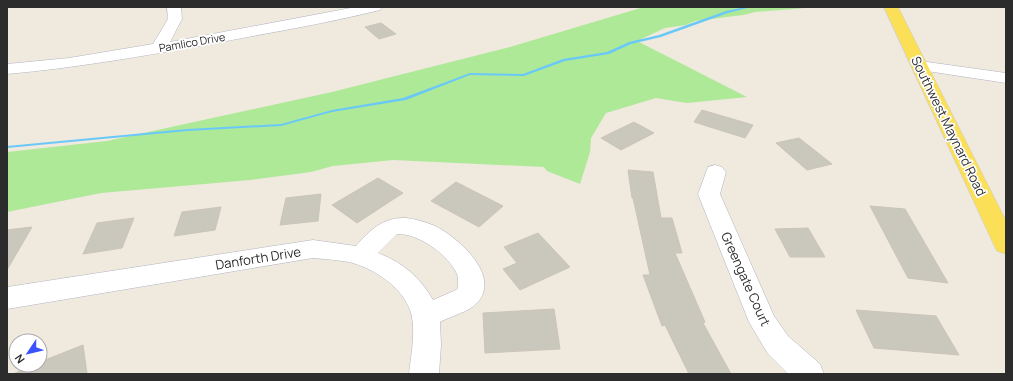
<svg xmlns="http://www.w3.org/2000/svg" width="1013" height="381" font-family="Manrope,sans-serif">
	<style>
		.green { fill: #ade997 }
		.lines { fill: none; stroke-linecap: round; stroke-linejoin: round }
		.stream { fill: #6ac8f8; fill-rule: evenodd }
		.building { fill: #cac7bc; stroke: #cbc5b7 }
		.street-casing { stroke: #b2b3c1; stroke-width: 1 }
		.primary-casing { stroke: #ccc; stroke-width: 1 }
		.street { fill: #fff; fill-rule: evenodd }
		.primary { fill: #fbe057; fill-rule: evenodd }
		.labels { text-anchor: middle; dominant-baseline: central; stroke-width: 3.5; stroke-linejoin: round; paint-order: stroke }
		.far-street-label { font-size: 11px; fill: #2c2c2c; stroke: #fff }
		.street-label { font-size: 13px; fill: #2c2c2c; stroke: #fff }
	</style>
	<rect width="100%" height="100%" fill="#efe9de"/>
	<path class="green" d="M644,7H818L755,12L743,15L695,21L686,25L665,28L637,41L747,97L687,103L656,98L606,113L591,138L590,152L580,184L547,171L544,167L393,160L333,166L311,172L250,180L101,193L7,212V152L107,141L332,92L510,47Z"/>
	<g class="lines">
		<path class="stream" d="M745,7H751L728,13L661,37L631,44L609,54L565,61L524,76L470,75L406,100L332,112L281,126L187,131L7,148V146L187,129L281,124L332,110L403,98L470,73L523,74L563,59L607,52L629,42L659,35L726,11Z"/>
	</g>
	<g class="building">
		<path d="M381,23L396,34L379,39L365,27Z"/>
		<path d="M702,110L753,125L745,138L694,122Z"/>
		<path d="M634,122L654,133L621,150L601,138Z"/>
		<path d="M799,138L832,164L807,170L776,143Z"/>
		<path d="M628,170L653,172L661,218H672L682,253H675L705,322L703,323L731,374H689L665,325L662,326L643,275H650L633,198H632Z"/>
		<path d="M378,178L403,193L357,223L332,205Z"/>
		<path d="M456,182L503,206L479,227L431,201Z"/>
		<path d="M321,194L318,221L280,225L286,198Z"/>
		<path d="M870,206L905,209L948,283L908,278Z"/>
		<path d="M221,207L215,230L174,236L182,212Z"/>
		<path d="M134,218L122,248L83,254L97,223Z"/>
		<path d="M32,227L7,270V230Z"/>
		<path d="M808,228L825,257H790L775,229Z"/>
		<path d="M538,233L570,267L520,290L503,269L517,263L504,247Z"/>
		<path d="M554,309L560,349L485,353L483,313Z"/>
		<path d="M856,310L936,316L959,355L874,348Z"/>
		<path d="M83,345L87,374H13L34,365H40V362Z"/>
	</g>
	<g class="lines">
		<g class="street-casing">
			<g id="street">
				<path d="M167,7H181L182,19L170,42L356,7H382L380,10C324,24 267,33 211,44C143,56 75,68 7,74V64L69,58L153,44L168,19Z"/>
				<path d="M920,61L1006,73V83L914,69L912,66L914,63Z"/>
				<path d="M715,165L722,167L726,172L720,194L774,316L788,336L820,364L824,374H788L768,354L749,322L698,194L708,167Z"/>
				<path d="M406,218C415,219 426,222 435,226C459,238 503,277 476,304C470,311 449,317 440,322L441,345L439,374H409C411,355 416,332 411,313C404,288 374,268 349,262C338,260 325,259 313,258L7,309V287L313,240L356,246C370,230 383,217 406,218ZM397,234C418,233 447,254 456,272C459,277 458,283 458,288L456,290L433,300C421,278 402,262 378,253Z"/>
			</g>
		</g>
		<g class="primary-casing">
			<path id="primary" d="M884,7H898L1006,221V254L997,251L994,245Z"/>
		</g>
		<use href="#street" class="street"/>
		<use href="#primary" class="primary"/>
	</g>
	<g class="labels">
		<g class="far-street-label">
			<text transform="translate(192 42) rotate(-10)">Pamlico Drive</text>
		</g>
		<g class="street-label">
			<text transform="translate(949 126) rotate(64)">Southwest Maynard Road</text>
			<text transform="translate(258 258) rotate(-9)">Danforth Drive</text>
			<text transform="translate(746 279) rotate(66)">Greengate Court</text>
		</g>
	</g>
	<rect width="1013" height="381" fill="none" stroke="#2c2c2c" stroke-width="16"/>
	<g transform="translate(28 353) rotate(235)"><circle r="19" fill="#ffffff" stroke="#ababab"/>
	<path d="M0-3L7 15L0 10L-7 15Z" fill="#3b52ff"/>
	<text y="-6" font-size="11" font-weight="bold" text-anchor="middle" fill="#2c2c2c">N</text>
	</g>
</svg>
